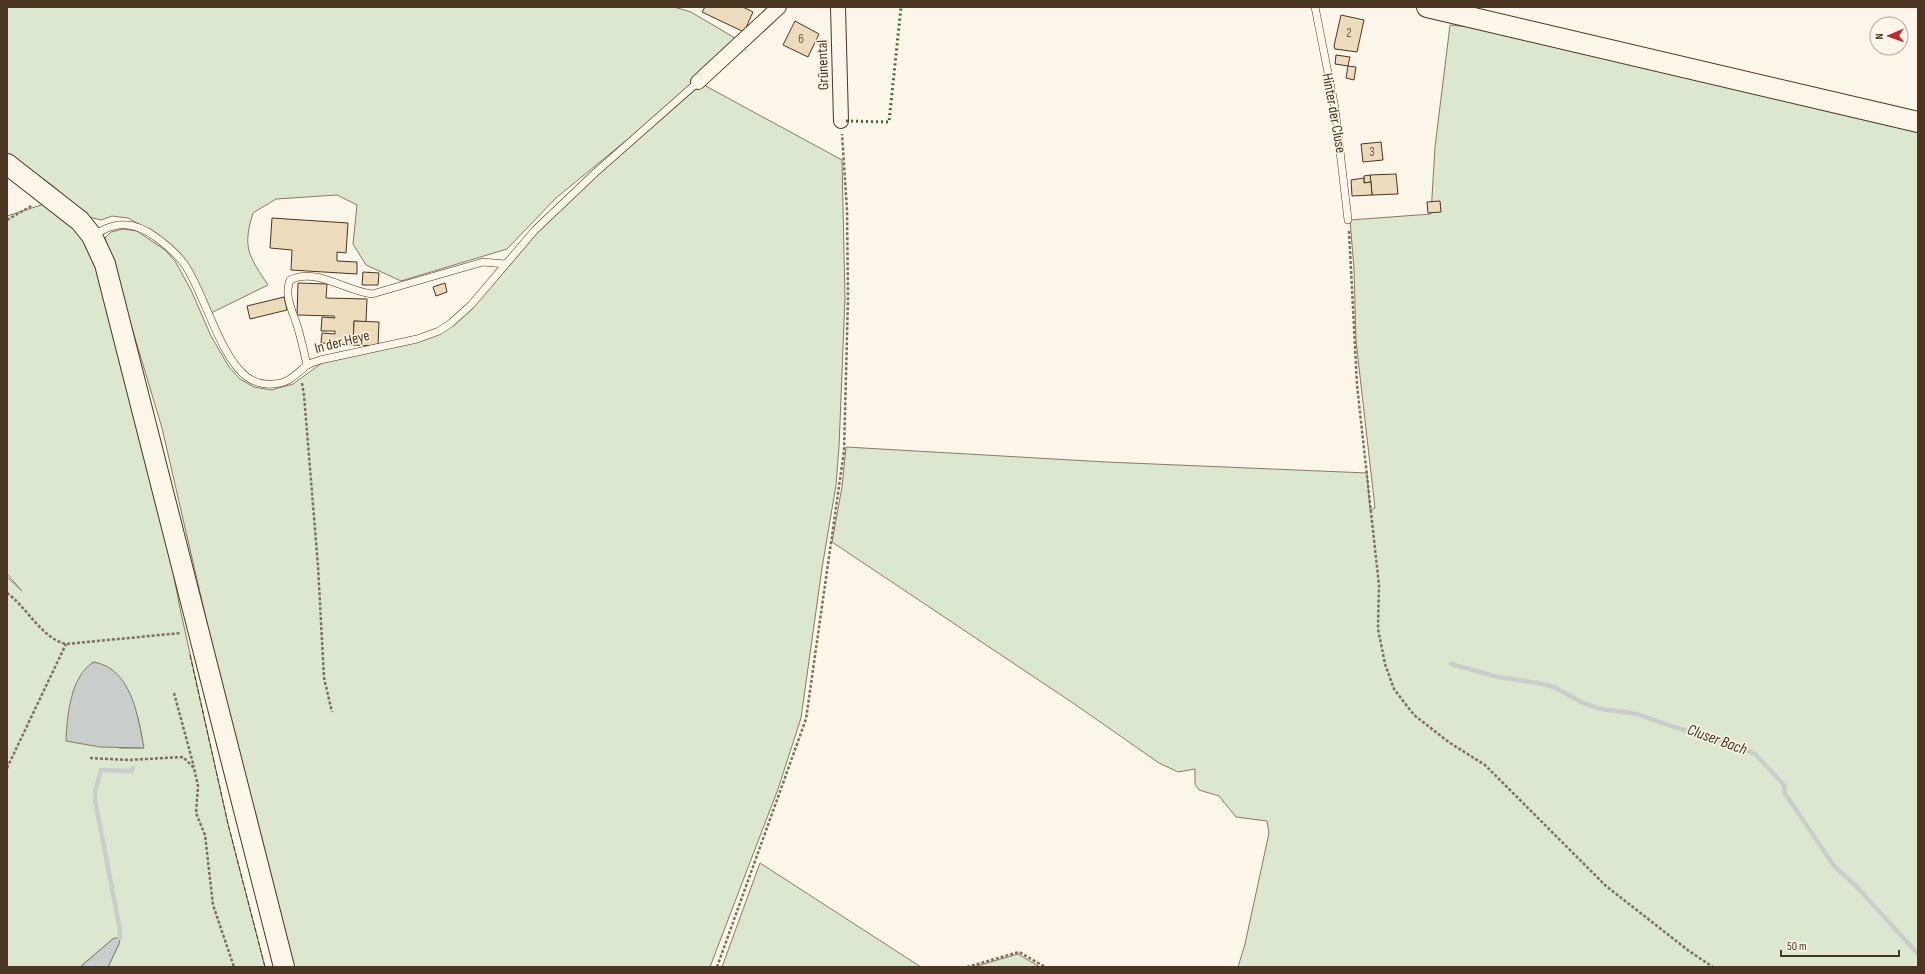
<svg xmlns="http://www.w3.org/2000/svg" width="1925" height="974" font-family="'Sofia Sans Condensed',sans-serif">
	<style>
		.green { fill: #dce7d0; stroke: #887966; fill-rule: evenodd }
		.water { fill: #c9cecd; stroke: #887966 }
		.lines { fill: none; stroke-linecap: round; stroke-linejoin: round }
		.stream { stroke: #c9cecd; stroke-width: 4.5 }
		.building { fill: #ecdcbc; stroke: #4a3520 }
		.lane-casing { stroke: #4a3520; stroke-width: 8 }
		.street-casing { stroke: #4a3520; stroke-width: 16 }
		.secondary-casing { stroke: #4a3520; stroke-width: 22 }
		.path { stroke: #7f6f5c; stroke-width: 2.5; stroke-dasharray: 3 2; stroke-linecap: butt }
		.lane { stroke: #fbf6e9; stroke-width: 7 }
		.street { stroke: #fbf6e9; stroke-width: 14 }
		.secondary { stroke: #fbf6e9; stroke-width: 20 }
		.hedge { stroke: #436837; stroke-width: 3; stroke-dasharray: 2 3; stroke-linecap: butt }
		.fence { stroke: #4a3520; stroke-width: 1; stroke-dasharray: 5 2; stroke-linecap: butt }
		.labels { text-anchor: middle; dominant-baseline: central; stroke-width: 3; stroke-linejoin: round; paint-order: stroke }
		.number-label { font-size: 13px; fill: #725f47 }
		.street-label { font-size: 15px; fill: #4a3520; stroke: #fbf6e9 }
		.water-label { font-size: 16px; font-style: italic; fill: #4a3520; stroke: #fbf6e9 }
	</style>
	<rect width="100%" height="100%" fill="#fbf6e9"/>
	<g class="green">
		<path d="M7,7H674L691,12L740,41L661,112L556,198L507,249L401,281L366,265L353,244L357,205L337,195L276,199L253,213C242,248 249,256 268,285L211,313L199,286L153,232L128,218L112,216L101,220L89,217L53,186L7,153Z"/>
		<path d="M1450,25L1469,27L1918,130V967H1238L1245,944L1269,833L1267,821L1236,817L1219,796L1199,790L1195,784V769L1178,772L1159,763L1073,703L832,542L842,487L846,447L1106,462L1367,473L1370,510L1375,508L1356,341L1354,269L1350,220L1431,214L1435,147Z"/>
		<path d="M702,84L842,160L845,298L839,447L836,485L822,568L801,718L778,789L710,967H290L253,822L162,428L105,238L111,232L123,229L137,231L165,250L175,261L191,290L211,336L229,367L240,379L254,387L271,390L293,384L322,363L419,341L475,305L539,231L598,175Z"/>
		<path d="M44,204L73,227L89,244L112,314L152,467L181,613L228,824L265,967H108L119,944L114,938L80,967H7V577L22,591L7,574V216ZM93,662C126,668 141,719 143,748H119L73,692L85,671Z"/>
		<path d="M760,863L921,967H722Z"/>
		<path d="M1018,954L1040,967H973Z"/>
	</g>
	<g class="water">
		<path d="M94,662C132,669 138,717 144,748L100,747L66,741C67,717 70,676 94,662Z"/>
		<path d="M114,938H120L119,944L108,967H80Z"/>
	</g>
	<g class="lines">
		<g class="stream">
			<path d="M1451,664L1498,677L1538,683L1554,687L1583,703L1601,709L1637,714L1674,727L1738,746L1755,754L1785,786L1784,792L1834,866L1856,886L1918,954"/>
			<path d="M120,938V930L95,800V792L101,770L132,771L133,768"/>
		</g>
	</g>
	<g class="building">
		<path d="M705,7H743L753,12L744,32L702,12Z"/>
		<path d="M1341,15L1364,20L1357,52L1335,49L1334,46Z"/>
		<path d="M795,21L819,34L808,57L783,45Z"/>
		<path d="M1336,55L1350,57L1348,66L1335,64Z"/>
		<path d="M1348,66L1356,67L1354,80L1346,78Z"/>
		<path d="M1381,142L1383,160L1363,162L1361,144Z"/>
		<path d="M1396,174L1398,194L1372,195L1370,175Z"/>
		<path d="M1370,175L1371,182L1364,183V176Z"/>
		<path d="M1364,178V183L1371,182L1372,195L1352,196L1351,180Z"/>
		<path d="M1440,201L1441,212L1428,213L1427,202Z"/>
		<path d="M272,218L348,223L346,253L337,252V261L357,262V274L291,270L292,250L270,248Z"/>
		<path d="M363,272L379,273L378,285H362Z"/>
		<path d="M298,283L327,284L326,298L367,299L366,322L354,321L353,345L321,343L322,333L335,334V331H321L322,317L335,318L334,316L297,315Z"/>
		<path d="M445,283L447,292L436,296L433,287Z"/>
		<path d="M284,297L287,310L250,319L247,306Z"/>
		<path d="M354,321L379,322L378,346L353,345Z"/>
	</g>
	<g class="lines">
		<g class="lane-casing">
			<g id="lane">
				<path d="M1315,7L1335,108L1348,220"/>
				<path d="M92,236C99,232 107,227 114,226C130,222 145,229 157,238C168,246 177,254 185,265C205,295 220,357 247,377C254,382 264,385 272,384C288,384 295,375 306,366C310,363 315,362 320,360L417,339L439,331L451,323L471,305L535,230L595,173L698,82"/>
				<path d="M307,365C304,352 301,338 297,325C292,310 284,296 290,280C316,267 345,291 372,294L483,262L505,264"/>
			</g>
		</g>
		<g class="street-casing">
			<g id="street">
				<path d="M838,7L841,121"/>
				<path d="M698,82L779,7"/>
			</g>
		</g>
		<g class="secondary-casing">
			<g id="secondary">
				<path d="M1427,7L1918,122"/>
				<path d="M7,164L80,221L92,236L105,264L284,967"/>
			</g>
		</g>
		<g class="path">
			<path d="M7,220L33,205"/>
			<path d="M1349,231L1357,385L1379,585L1378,629L1385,664L1394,689L1414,715L1450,743L1485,765L1606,886L1689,951L1713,967"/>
			<path d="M302,383L304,395L318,566L324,678L332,712"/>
			<path d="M7,593C27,607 41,638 66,644L181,633"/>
			<path d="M174,693L194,767"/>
			<path d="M90,758L128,760L183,757L194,768L198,786L196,813L205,835L213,905L234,967"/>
			<path d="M7,768L66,644"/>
			<path d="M717,967L806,719L844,451L848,298L847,210L842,134"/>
			<path d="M967,967L1019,952L1045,967"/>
		</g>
		<use href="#lane" class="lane"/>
		<use href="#street" class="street"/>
		<use href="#secondary" class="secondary"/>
		<path class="hedge" d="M846,121L889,122L901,7"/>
		<path class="fence" d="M190,655L228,824L265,967"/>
	</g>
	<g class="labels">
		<g class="number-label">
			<text x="1349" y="33">2</text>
			<text x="801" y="39">6</text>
			<text x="1372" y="152">3</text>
		</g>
		<g class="street-label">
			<text transform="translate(823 65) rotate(-92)">Grünental</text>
			<text transform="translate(1334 113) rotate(80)">Hinter der Cluse</text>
			<text transform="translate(342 342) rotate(-14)">In der Heye</text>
		</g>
		<g class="water-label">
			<text transform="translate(1717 740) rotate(20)">Cluser Bach</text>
		</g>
	</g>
	<rect width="1925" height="974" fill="none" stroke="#4a3520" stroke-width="16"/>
	<g transform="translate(1889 36) rotate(268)"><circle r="19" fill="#fbf6e9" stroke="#b4a999"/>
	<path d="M0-3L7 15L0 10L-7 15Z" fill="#c62828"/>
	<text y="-6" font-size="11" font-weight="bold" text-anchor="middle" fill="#4a3520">N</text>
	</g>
	<path d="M1781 950v6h118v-6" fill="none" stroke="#4a3520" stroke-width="2"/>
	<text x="1787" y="950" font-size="12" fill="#4a3520" stroke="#fbf6e9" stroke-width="3" paint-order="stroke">50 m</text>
</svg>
